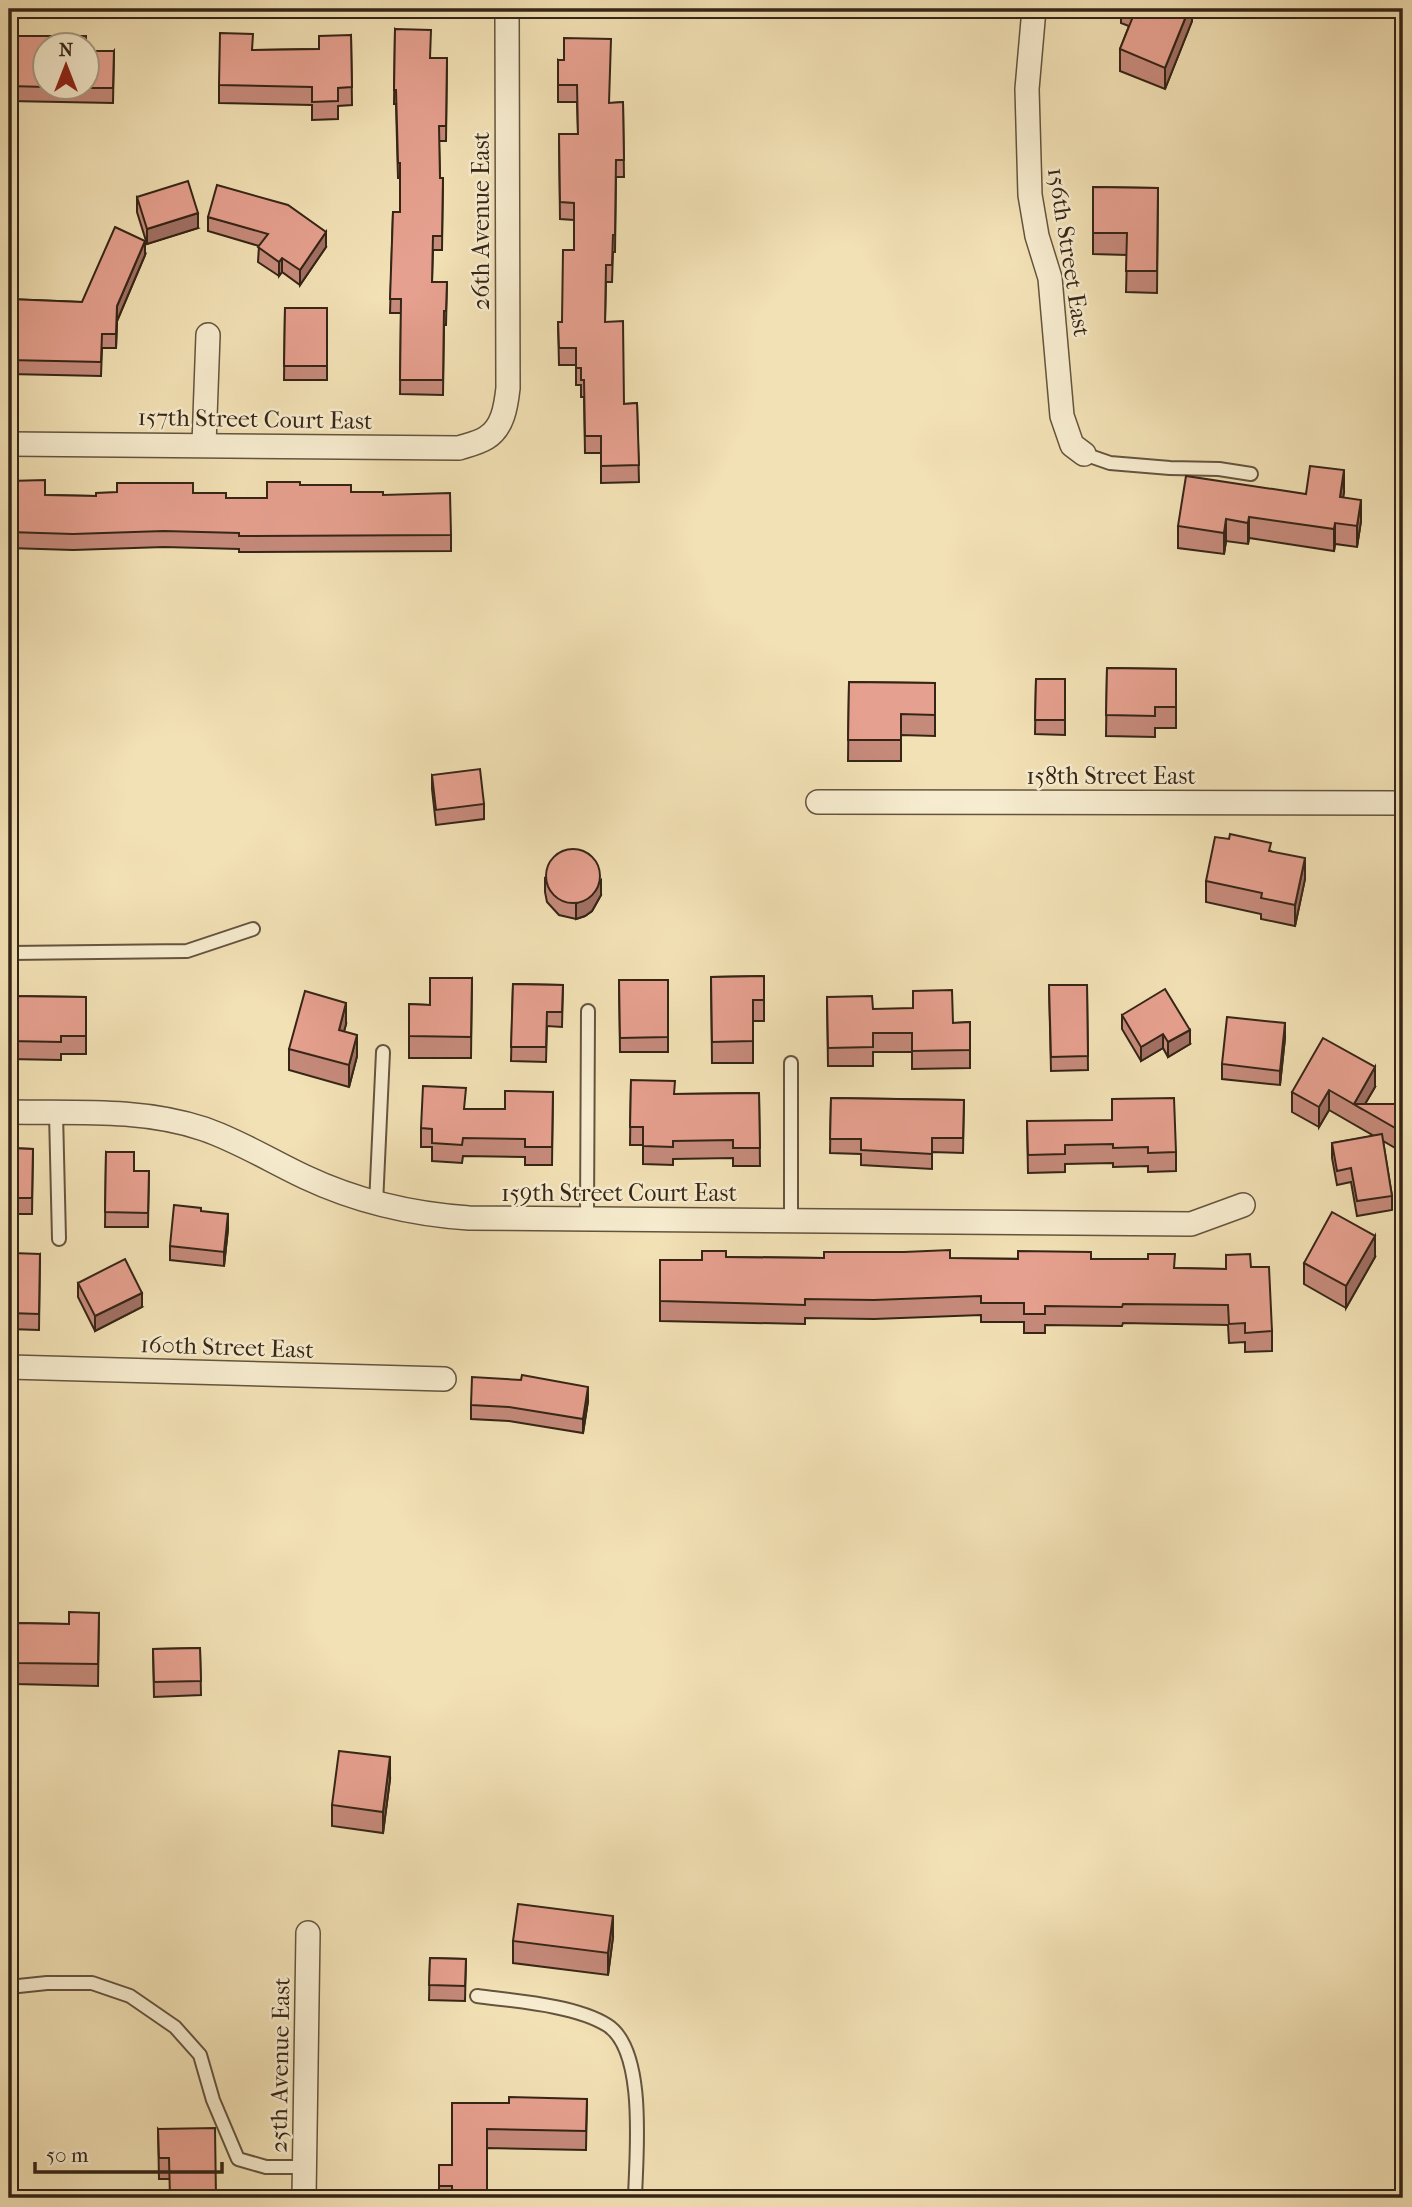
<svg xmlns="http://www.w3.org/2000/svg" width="1412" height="2207" font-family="'IM FELL French Canon',serif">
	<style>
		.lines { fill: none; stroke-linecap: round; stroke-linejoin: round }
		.service-casing { stroke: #64543e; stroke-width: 16 }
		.minor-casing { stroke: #64543e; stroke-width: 26 }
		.service { stroke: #f7eccf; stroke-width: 12 }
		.minor { stroke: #f7eccf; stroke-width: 23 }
		.wall { fill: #c68a7b; stroke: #352516; stroke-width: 2 }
		.shaded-wall { fill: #a17064; stroke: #352516; stroke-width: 2 }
		.building { fill: #e6a08f; stroke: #352516; stroke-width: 2 }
		.labels { text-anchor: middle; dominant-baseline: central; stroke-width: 5; stroke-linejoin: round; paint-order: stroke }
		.street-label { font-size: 24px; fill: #352516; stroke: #f7eccf }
	</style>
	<rect width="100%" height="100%" fill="#f2e1b5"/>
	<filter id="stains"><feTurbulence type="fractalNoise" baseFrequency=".00286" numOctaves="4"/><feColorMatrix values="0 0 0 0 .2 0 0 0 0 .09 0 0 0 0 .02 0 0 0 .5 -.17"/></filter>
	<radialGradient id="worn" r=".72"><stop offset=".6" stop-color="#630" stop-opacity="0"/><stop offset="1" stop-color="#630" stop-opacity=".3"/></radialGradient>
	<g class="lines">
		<g class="service-casing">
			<g id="service">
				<path d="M1084,454L1110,463L1170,468L1219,469L1251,474"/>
				<path d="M9,953L187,951L253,929"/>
				<path d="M791,1063V1221"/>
				<path d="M56,1113L59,1239"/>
				<path d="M376,1204L383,1052"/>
				<path d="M587,1219L588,1011"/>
				<path d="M9,1987L47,1983H92L130,1996L175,2027L200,2055L213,2100L238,2159L266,2167H304"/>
				<path d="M477,1996C514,2001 575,2005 607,2025C647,2050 636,2156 635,2198"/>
			</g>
		</g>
		<g class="minor-casing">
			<g id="minor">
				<path d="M1034,9L1027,89L1030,195L1037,236L1050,278L1062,416L1072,445L1084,454"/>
				<path d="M9,444L459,448C468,445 478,443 486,438C503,428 506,406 508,388L507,9"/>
				<path d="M204,444L208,335"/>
				<path d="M818,802L1403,803"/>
				<path d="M9,1112C73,1113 142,1108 204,1129C239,1141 271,1161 305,1177C358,1202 410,1214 469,1218L1191,1224L1243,1205"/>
				<path d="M9,1367L444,1379"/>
				<path d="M304,2198L308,1933"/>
			</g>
		</g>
		<use href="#service" class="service"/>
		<use href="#minor" class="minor"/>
	</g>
	<g class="wall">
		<path d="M1121,9H1192V21L1165,89L1120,71V49L1129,26L1121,23Z"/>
		<path d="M395,29L431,58H447L446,141H439L440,178H443L442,250H433L432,282H447L446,325H444L443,395L400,394L401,313H390L393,212H400V178H398L396,104H394Z"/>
		<path d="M351,35L352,105L338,106V119L312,120V105L219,103V85L253,50L319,49Z"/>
		<path d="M46,46V88H88L114,51L113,103L9,101V47Z"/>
		<path d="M558,60L610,103L623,102L624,177H616L615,252H613L612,282H606L605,322L624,404L637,403L639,482L601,483V453H585L584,397H581V385H576V365H559L558,322H562L574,250V220L560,219L559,134H578L577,102H558Z"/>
		<path d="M1093,187L1158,188L1157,293L1126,292L1127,255L1093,254Z"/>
		<path d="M137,197L198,228L147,244L137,212Z"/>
		<path d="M208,217L326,247L300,285L282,272L279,276L258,262L259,246L208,231Z"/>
		<path d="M145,255L117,321L116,348H102L101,376L9,374V299L82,302Z"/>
		<path d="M285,308H327V380H284Z"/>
		<path d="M9,481L45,495L96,496L193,493L226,498H267L300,485L351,492L383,495L451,535V551L239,552V549L164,547L73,550L9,548Z"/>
		<path d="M1344,492L1343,497L1361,521L1357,547L1335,544L1334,551L1249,538L1248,544L1226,541L1224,554L1178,548V526L1306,494Z"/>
		<path d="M1107,668L1176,669V728H1155V737L1106,736Z"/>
		<path d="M1036,679H1065V735L1035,734Z"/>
		<path d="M849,682L935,683V736L901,735V761H848Z"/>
		<path d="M432,775L484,804V819L436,825L432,789Z"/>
		<path d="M1271,851L1305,879L1295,926L1261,919V914L1206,902V881Z"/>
		<path d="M545,878L601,895L592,911L585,916L576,919L559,915L547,902L545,892Z"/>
		<path d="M764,976V1021H753V1063H712L711,977Z"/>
		<path d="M472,978L471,1058H409V1004L430,1005Z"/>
		<path d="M619,980H668V1052H620Z"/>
		<path d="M513,984L563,985L562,1027L547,1026L546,1062L511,1061Z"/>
		<path d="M1049,985H1087L1088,1070L1051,1071Z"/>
		<path d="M9,994V996L86,997V1054H61V1060L9,1059Z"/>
		<path d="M827,997L873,1009L953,1023L970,1022V1068L912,1069V1052H873V1066H828Z"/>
		<path d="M1122,1015L1190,1044L1168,1057L1163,1048L1141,1061L1122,1029Z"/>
		<path d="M346,1024L344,1031L357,1056L349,1087L289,1070V1049Z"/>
		<path d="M1285,1038L1280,1085L1222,1079V1064Z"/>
		<path d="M631,1080L675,1094L759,1093L760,1166H733V1158L673,1159V1165L643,1164V1145H630Z"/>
		<path d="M1375,1087L1365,1104H1403V1149H1397L1383,1141L1392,1196V1210L1357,1216L1351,1182L1337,1185L1332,1158V1143L1374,1136L1329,1110L1319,1127L1292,1112V1092Z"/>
		<path d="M553,1092L552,1165H525V1157L463,1156L462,1163L432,1161V1147H421V1128L466,1109H505Z"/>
		<path d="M831,1098L964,1100L963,1153L932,1152V1169L861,1165V1154L830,1153Z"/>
		<path d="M1027,1121L1176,1152V1171L1148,1172V1166L1113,1167V1163L1065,1164V1172L1028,1173Z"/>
		<path d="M9,1148L33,1149L32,1214H9Z"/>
		<path d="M106,1152L134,1171H149L148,1227H105Z"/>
		<path d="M228,1229L224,1266L170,1260V1246Z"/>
		<path d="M40,1254L39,1330L9,1329V1271H12Z"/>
		<path d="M1226,1255L1251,1267L1272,1331V1351L1245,1352V1342L1229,1343L1228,1325L1123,1323L1122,1326L1045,1325V1333H1024V1322H981V1315L874,1319L805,1318V1324L660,1321V1260H702L726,1257L824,1258L1091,1259L1175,1268L1226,1269Z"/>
		<path d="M1375,1257L1346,1308L1304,1284V1263Z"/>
		<path d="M78,1283L142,1307L95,1331L78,1297Z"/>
		<path d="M588,1401L583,1433L509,1421L471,1419V1405Z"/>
		<path d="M99,1613L98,1686L15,1684L16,1623L69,1624Z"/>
		<path d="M200,1648L201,1695L154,1697L153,1649Z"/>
		<path d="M390,1779L383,1833L332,1826V1805Z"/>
		<path d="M613,1937L608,1975L513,1963V1941Z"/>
		<path d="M430,1958L466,1959L465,2001L429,2000Z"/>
		<path d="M587,2099L586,2150L487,2148V2198H439V2165H452L509,2103Z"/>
		<path d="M158,2129L216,2198L169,2179H159Z"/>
	</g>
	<g class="shaded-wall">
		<path d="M1189,9H1192V21L1165,89V68Z"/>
		<path d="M198,213V228L147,244V229Z"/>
		<path d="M326,232V247L300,285V270Z"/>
		<path d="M145,241V255L117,321L116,348L117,306Z"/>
		<path d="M282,258V272L279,276V262Z"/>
		<path d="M17,272V287L9,291V277Z"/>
		<path d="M1344,470V492L1340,518V497Z"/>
		<path d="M1361,500V521L1357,547V526Z"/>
		<path d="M1249,517V538L1248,544V523Z"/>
		<path d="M1226,519V541L1224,554V533Z"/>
		<path d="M1335,523V544L1334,551V529Z"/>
		<path d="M1305,858V879L1295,926V905Z"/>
		<path d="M601,880V895L592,911L585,916L576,919V904Z"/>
		<path d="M346,1003V1024L339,1051V1030Z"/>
		<path d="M1285,1023V1038L1280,1085V1071Z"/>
		<path d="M1190,1030V1044L1168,1057V1042Z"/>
		<path d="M1163,1034V1048L1141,1061V1047Z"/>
		<path d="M357,1035V1056L349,1087V1065Z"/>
		<path d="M1375,1067V1087L1362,1109L1354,1104Z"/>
		<path d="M1329,1090V1110L1319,1127V1107Z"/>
		<path d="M228,1214V1229L224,1266V1252Z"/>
		<path d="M1375,1236V1257L1346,1308V1286Z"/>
		<path d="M142,1293V1307L95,1331V1316Z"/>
		<path d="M588,1387V1401L583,1433V1419Z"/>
		<path d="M390,1757V1779L383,1833V1812Z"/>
		<path d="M613,1916V1937L608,1975V1953Z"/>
	</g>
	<g class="building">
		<path d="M1136,9H1189L1165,68L1120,49Z"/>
		<path d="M395,29L431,30L430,58H447L446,126H439L440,178H443L442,236H433L432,282H447L446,311H444L443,380H400L401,299H390L393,212H400V163H398L396,90H394Z"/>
		<path d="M220,33L253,34L252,50L319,49V36L351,35L352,87L338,88V101L312,102V87L219,85Z"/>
		<path d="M10,36H86V46H46V87L9,86V47H10Z"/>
		<path d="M564,38L611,39L609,103L623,102L624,160H616L615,235H613L612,265H606L605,322L623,321L624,404L637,403L639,465L601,466V436H585L584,380H581V368H576V348H559L558,322H562L563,250H574V203L560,202L559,134H578L577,85H558V60H564Z"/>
		<path d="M88,51H114L113,88H71H88Z"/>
		<path d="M188,181L198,213L147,229L137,197Z"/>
		<path d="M217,185L288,205L326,232L300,270L282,258L279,262L258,247L268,234L208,217Z"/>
		<path d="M1093,187L1158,188L1157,271H1126L1127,233H1093Z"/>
		<path d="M115,227L145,241L117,306L116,334H102L101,362L9,360V299L82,302Z"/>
		<path d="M9,258L17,272L9,277Z"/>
		<path d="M285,308H327V366H284Z"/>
		<path d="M1310,466L1344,470L1340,497L1361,500L1357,526L1335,523L1334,529L1249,517L1248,523L1226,519L1224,533L1178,526L1186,476L1306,494Z"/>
		<path d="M45,480V495L96,496V493L117,492V483H193V493H226V498H267V482H300V485H351V492H383V495L450,493L451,535L239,536V533L164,531L73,534L9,532V481Z"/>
		<path d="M1107,668L1176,669V707H1155V716L1106,715Z"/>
		<path d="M1036,679H1065V720H1035Z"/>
		<path d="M849,682L935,683V715L901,714V740H848Z"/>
		<path d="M480,769L484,804L436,810L432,775Z"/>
		<path d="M1230,834L1271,843L1269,851L1305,858L1295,905L1261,898L1262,893L1206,881L1215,837L1229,839Z"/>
		<circle cx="573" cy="876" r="27"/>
		<path d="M764,976V1000H753V1041L712,1042L711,977Z"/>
		<path d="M430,978H472L471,1037L409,1036V1004L430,1005Z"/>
		<path d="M619,980H668V1037L620,1038Z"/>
		<path d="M513,984L563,985L562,1012H547L546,1047H511Z"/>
		<path d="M1049,985H1087L1088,1056L1051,1057Z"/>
		<path d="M1165,989L1190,1030L1168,1042L1163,1034L1141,1047L1122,1015Z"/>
		<path d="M952,990L953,1023L970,1022V1050L912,1051V1033H873V1047L828,1048L827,997L872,996L873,1009L913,1008V991Z"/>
		<path d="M305,991L346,1003L339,1030L357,1035L349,1065L289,1049Z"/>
		<path d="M9,994V996L86,997V1036H61V1042L9,1041Z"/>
		<path d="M1227,1017L1285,1023L1280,1071L1222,1064Z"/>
		<path d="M1323,1038L1375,1067L1354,1104H1403V1129H1397L1329,1090L1319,1107L1292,1092Z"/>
		<path d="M631,1080L675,1081L674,1094L759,1093L760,1148H733V1140L673,1141V1147L643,1146V1127H630Z"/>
		<path d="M423,1086L466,1088L464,1109H505V1091L553,1092L552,1147H525V1139L463,1138L462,1145L432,1143V1129L421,1128Z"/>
		<path d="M831,1098L964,1100L963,1138H932V1154L861,1150V1139H830Z"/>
		<path d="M1174,1098L1176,1152L1148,1153V1147L1113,1148V1144L1065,1145V1154L1028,1155L1027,1121L1112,1120V1099Z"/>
		<path d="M1382,1134L1392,1196L1357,1201L1351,1168L1337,1171L1332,1143Z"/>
		<path d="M9,1148L33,1149L32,1198H9Z"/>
		<path d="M106,1152H134V1171H149L148,1213L105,1212Z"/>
		<path d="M174,1205L201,1208V1211L228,1214L224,1252L170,1246Z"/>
		<path d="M1332,1212L1375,1236L1346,1286L1304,1263Z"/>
		<path d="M950,1250V1258L1018,1259V1251L1091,1252V1259H1148V1254H1175L1174,1268L1226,1269V1255L1250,1254L1251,1267H1269L1272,1331L1245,1333V1323L1229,1324L1228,1305L1123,1304L1122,1307L1045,1306V1314H1024V1303H981V1296L874,1300L805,1299V1305L660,1301V1260H702V1251H726V1257L824,1258V1252H904Z"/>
		<path d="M12,1253L40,1254L39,1314L9,1313V1271H12Z"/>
		<path d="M125,1259L142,1293L95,1316L78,1283Z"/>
		<path d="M522,1375L588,1387L583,1419L509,1407L471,1405L472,1377L521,1380Z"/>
		<path d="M69,1612L99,1613L98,1664L15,1663L16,1623L69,1624Z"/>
		<path d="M200,1648L201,1681L154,1682L153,1649Z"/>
		<path d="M339,1751L390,1757L383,1812L332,1805Z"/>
		<path d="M518,1904L613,1916L608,1953L513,1941Z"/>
		<path d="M430,1958L466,1959L465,1986L429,1985Z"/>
		<path d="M509,2097L587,2099L586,2131L487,2129V2198H452V2186H439V2165H452V2103H509Z"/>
		<path d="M215,2128L216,2198H170L169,2158H159L158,2129Z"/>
	</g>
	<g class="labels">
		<g class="street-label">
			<text transform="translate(481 221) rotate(-90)">26th Avenue East</text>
			<text transform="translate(1069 252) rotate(81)">156th Street East</text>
			<text transform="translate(255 419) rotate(1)">157th Street Court East</text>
			<text x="1111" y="776">158th Street East</text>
			<text x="619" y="1193">159th Street Court East</text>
			<text transform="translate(227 1347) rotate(2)">160th Street East</text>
			<text transform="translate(280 2065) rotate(-89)">25th Avenue East</text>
		</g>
	</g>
	<rect width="1412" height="2207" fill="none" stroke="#f2e1b5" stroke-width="35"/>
	<rect x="10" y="10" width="1391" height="2186" fill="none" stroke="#352516" stroke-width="3.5"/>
	<rect x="18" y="18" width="1377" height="2172" fill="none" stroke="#352516" stroke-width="2"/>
	<g transform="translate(66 66)"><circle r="33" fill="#f7eccf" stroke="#a99c85" stroke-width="2"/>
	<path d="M0-5L12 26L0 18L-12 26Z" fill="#8f2418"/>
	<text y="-10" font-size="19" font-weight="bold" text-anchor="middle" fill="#352516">N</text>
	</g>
	<path d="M35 2162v10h187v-10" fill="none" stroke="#352516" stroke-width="3.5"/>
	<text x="46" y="2162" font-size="21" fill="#352516" stroke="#f7eccf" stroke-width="5" paint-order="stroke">50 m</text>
	<rect width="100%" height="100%" filter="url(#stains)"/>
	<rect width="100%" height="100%" fill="url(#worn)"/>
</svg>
